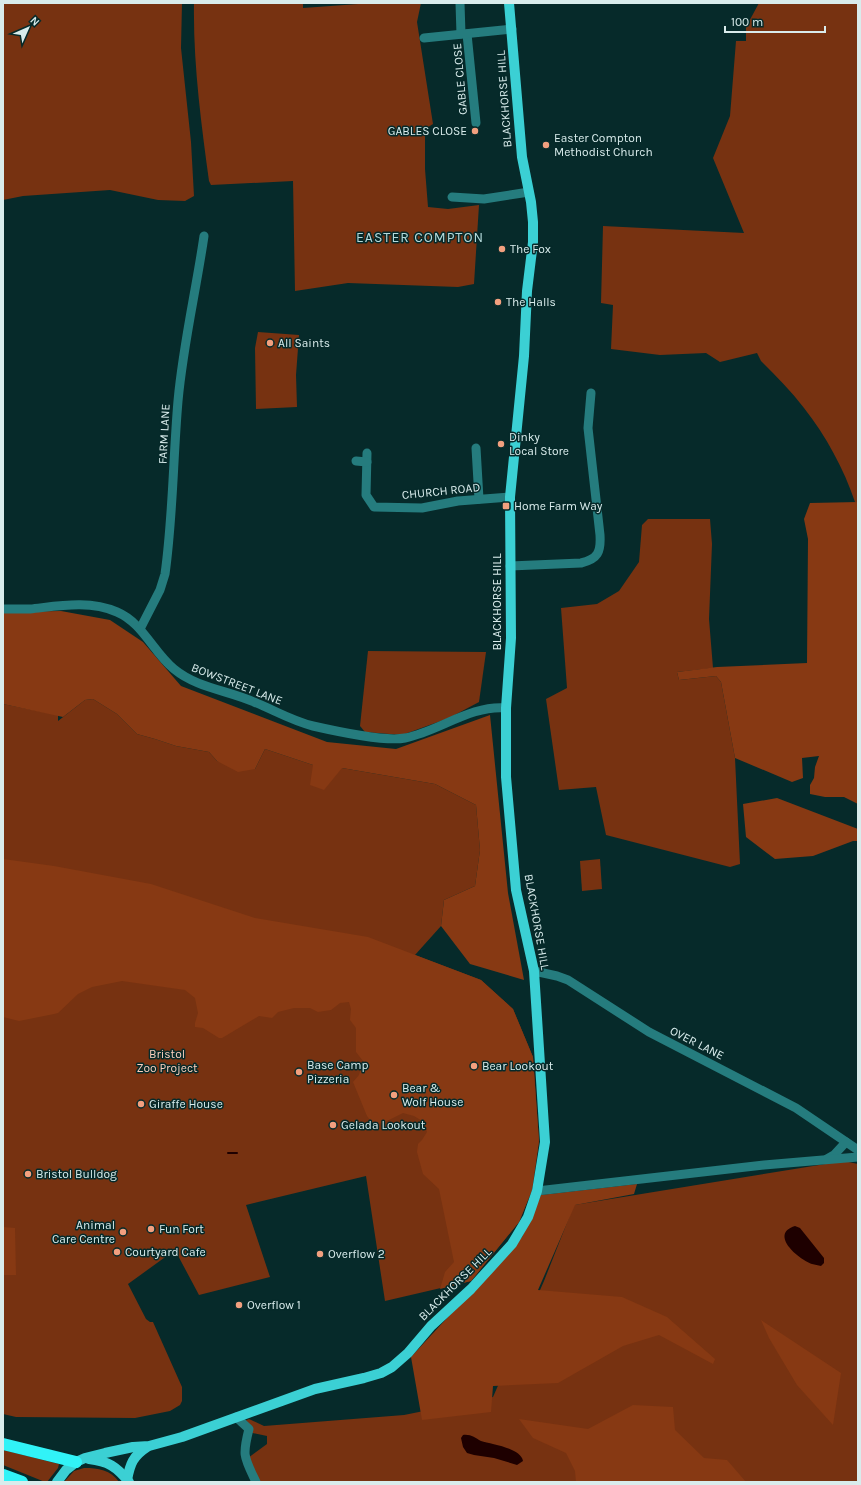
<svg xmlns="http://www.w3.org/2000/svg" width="861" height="1485" font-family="Karla,sans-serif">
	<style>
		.green { fill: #773211 }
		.forest { fill: #873913 }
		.water { fill: #1e0000 }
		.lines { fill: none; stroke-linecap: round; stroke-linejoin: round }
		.stream { stroke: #1e0000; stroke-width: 2 }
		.minor { stroke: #257c7e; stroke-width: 9 }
		.major { stroke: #3bd0d4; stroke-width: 10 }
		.highway { stroke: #31f3f7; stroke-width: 12 }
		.poi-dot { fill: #f2a07f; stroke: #062a2a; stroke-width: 1.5 }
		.labels { text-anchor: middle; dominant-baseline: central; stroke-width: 3; stroke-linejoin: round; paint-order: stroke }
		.street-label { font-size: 12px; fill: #d9ecec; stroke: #062a2a }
		.poi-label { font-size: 12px; fill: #d9ecec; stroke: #062a2a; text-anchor: start }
		.park-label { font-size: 12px; fill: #fecfbc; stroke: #062a2a }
		.quarter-label { font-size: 14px; letter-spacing: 1px; fill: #b5dadb; stroke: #062a2a }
	</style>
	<rect width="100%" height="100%" fill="#062a2a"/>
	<g class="green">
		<path d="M3,3H182L181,48L191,142L194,196L185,201L158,200L110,190L23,196L3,200Z"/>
		<path d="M194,3H303V8L372,3H421L417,22L433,124L425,129V169L428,207L448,209L479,205L474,284L458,287L348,283L295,291L293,181L211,185L209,181C201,122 193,62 194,3Z"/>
		<path d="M759,3H858V502H855C844,469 826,436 804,408C791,391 776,376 761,361L757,353L720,362L706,353L660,355L611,349L613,305L601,303L603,226L744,233L713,158L730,116L736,41H746V27Z"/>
		<path d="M258,332L299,335L296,375L297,407L256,409L255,348Z"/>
		<path d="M648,519H710L712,544L709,619L713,668L677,672L679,680L716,676L721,682L735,758L740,864L730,867L606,835L596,787L559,790L546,699L567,688L561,608L597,604L619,591L639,562L642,525Z"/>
		<path d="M368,651L486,652L479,702L449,718L402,735L365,732L360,726Z"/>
		<path d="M93,699L117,714L137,734L155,739L176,746L209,752L217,761L255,769L265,749L313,765L342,768L435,784L476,805L480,850L475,886L444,900L441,926L415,955L481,980L513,1009L533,1057L539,1141L532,1190L519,1222L471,1281L385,1301L366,1176L246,1205L270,1277L199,1295L175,1250L128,1284L146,1319L150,1322H153L182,1387V1401L180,1405L170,1411L135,1418L16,1417L3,1414V704L58,715V721L85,700Z"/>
		<path d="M600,859L602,889L582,891L580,861Z"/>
		<path d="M844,1161L858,1164V1482H260L248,1458L267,1444V1436L248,1432L242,1422L249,1419L264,1426L404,1415L493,1397L544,1281L574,1205Z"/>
		<path d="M3,1450L59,1464L58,1468L47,1482H45L3,1465Z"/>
		<path d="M84,1468C98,1468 111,1470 119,1482H64L74,1471Z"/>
	</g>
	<g class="forest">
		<path d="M858,502V804L844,797H825L810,794V785L814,778L815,767L819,756L802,758L803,778L792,782L735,758L721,682L716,676L679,680L677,672L717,667L807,663L808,539L804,519L810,503Z"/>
		<path d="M61,611L110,620L143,642L181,686L327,742L396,749L490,715L508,893L524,980L470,964L441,926L444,900L475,886L480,850L476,805L435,784L342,768L324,790L310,785L313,765L265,749L255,769L238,772L217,761L209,752L176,746L155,739L137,734L117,714L93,699L85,700L63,717L3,704V612Z"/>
		<path d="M777,798L858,829V841H853L813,856L775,859L746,837L743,804Z"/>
		<path d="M3,859L54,866L151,884L255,918L368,937L481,980L513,1009L533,1057L539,1141L532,1190L519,1222L471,1281L440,1289L445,1272L454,1262L439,1189L423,1174L417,1152L418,1144L422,1140L427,1132L424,1122L414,1116L403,1113L383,1123L373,1124L367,1116L353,1082L359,1075L363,1061L356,1052V1028L350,1020L351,1009L349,1002L340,1003L331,1010L318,1012L310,1008H294L278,1012L272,1018L259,1016L222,1038H219L203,1028L195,1027V1023L198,1013L195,998L185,990L122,981L92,987L78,994L58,1013L54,1014L19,1021L3,1017Z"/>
		<path d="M637,1184L634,1194L575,1205L538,1290L622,1297L667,1317L715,1359L713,1364L659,1335L623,1346L558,1383L493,1386L491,1412L422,1420L411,1357L522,1237L541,1195Z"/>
		<path d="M3,1227L15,1228L16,1275H3Z"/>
		<path d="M761,1320L841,1373L833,1425L797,1385L769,1338Z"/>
		<path d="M633,1405L673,1407L675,1430L704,1458L727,1460L746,1482H576L575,1471L566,1453L533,1438L519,1419L588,1429Z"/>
	</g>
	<g class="water">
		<path d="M795,1226L800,1228L824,1258V1263L821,1266C818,1265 815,1265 812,1264C798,1259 769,1234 795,1226Z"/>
		<path d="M463,1435C471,1434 475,1438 481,1441C491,1444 521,1448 523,1461L517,1465L494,1458L474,1455L467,1453L463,1447L461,1438Z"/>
	</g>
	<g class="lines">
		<path class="stream" d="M228,1153H237"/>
		<g class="minor">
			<path d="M460,3L461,34"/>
			<path d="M467,34L476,123"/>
			<path d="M424,38L512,29"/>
			<path d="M452,197L484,199L529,192"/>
			<path d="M476,448L479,499"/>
			<path d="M367,453L366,495L374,507L422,508L458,501L510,497"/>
			<path d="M356,461L367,462"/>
			<path d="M510,566L581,563C598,559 601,552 600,535L588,428L591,393"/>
			<path d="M3,609C12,609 21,609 30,609C59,606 89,600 117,612C143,623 153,652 174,669C197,688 227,690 254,702C274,710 292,721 313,726C335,731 385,742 405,738C440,731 470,705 506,708"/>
			<path d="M140,629L160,590L165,574C173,517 173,459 178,401C183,345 196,291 204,236"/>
			<path d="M534,971L557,976L568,980L649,1032L796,1108L858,1150"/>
			<path d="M827,1159L834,1155L846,1142"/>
			<path d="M537,1191L764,1165L858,1157"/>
			<path d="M236,1417L249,1429C242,1456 244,1457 256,1482"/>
		</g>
		<g class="major">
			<path d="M89,1459C108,1461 117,1467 129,1482"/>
			<path d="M127,1480C130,1464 133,1456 147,1447"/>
			<path d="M57,1482L66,1470L76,1462L85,1458L105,1453L133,1447L149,1446L182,1437L315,1389L364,1378L381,1373L392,1367L408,1353L431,1326L471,1289L512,1244L528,1217L537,1191L545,1142L534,971L516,890L506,777V708L511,638L510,497L524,356L527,291L533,242V222L531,202L522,157L509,3"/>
		</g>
		<g class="highway">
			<path d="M3,1444L76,1462"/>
			<path d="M3,1475L22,1482"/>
		</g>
	</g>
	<g class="poi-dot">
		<circle cx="475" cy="131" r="4"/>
		<circle cx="546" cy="145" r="4"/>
		<circle cx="502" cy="249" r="4"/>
		<circle cx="498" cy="302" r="4"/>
		<circle cx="270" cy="343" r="4"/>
		<circle cx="501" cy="444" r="4"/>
		<rect x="502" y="502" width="8" height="8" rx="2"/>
		<circle cx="474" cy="1066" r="4"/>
		<circle cx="299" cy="1072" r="4"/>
		<circle cx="394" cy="1095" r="4"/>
		<circle cx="141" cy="1104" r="4"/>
		<circle cx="333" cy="1125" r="4"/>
		<circle cx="28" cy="1174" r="4"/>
		<circle cx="151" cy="1229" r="4"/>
		<circle cx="123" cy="1232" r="4"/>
		<circle cx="117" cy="1252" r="4"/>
		<circle cx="320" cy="1254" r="4"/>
		<circle cx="239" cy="1305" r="4"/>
	</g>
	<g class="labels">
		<g class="street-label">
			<text transform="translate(460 79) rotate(-95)">GABLE CLOSE</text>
			<text transform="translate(504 99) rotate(-94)">BLACKHORSE HILL</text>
			<text transform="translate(164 434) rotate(-87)">FARM LANE</text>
			<text transform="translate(441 491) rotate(-6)">CHURCH ROAD</text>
			<text transform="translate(497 602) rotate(-90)">BLACKHORSE HILL</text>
			<text transform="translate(237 684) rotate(21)">BOWSTREET LANE</text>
			<text transform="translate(537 922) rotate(80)">BLACKHORSE HILL</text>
			<text transform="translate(697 1043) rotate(27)">OVER LANE</text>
			<text transform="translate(455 1284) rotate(-45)">BLACKHORSE HILL</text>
		</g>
		<g class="poi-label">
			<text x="467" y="131" text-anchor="end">GABLES CLOSE</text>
			<text x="554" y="138">Easter Compton<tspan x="554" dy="14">Methodist Church</tspan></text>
			<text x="510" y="249">The Fox</text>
			<text x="506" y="302">The Halls</text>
			<text x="278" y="343">All Saints</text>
			<text x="509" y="437">Dinky<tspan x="509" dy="14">Local Store</tspan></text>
			<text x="514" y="506">Home Farm Way</text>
			<text x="307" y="1065">Base Camp<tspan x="307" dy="14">Pizzeria</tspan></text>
			<text x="482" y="1066">Bear Lookout</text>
			<text x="402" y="1088">Bear &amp;<tspan x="402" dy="14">Wolf House</tspan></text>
			<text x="149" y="1104">Giraffe House</text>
			<text x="341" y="1125">Gelada Lookout</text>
			<text x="36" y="1174">Bristol Bulldog</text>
			<text x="115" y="1225" text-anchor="end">Animal<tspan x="115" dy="14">Care Centre</tspan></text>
			<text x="159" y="1229">Fun Fort</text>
			<text x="125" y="1252">Courtyard Cafe</text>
			<text x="328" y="1254">Overflow 2</text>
			<text x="247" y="1305">Overflow 1</text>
		</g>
		<g class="park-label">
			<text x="167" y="1054">Bristol<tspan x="167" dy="14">Zoo Project</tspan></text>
		</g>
		<g class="quarter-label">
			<text x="420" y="237">EASTER COMPTON</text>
		</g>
	</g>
	<rect width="861" height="1485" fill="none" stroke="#d9ecec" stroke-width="8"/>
	<g transform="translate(28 28) rotate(45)" stroke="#062a2a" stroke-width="3" paint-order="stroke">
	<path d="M0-3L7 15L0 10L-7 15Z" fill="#d9ecec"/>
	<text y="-6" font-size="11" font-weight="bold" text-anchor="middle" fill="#d9ecec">N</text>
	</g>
	<path d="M725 26v6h100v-6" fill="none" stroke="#d9ecec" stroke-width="2"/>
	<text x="731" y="26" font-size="12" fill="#d9ecec" stroke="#062a2a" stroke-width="3" paint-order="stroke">100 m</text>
</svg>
